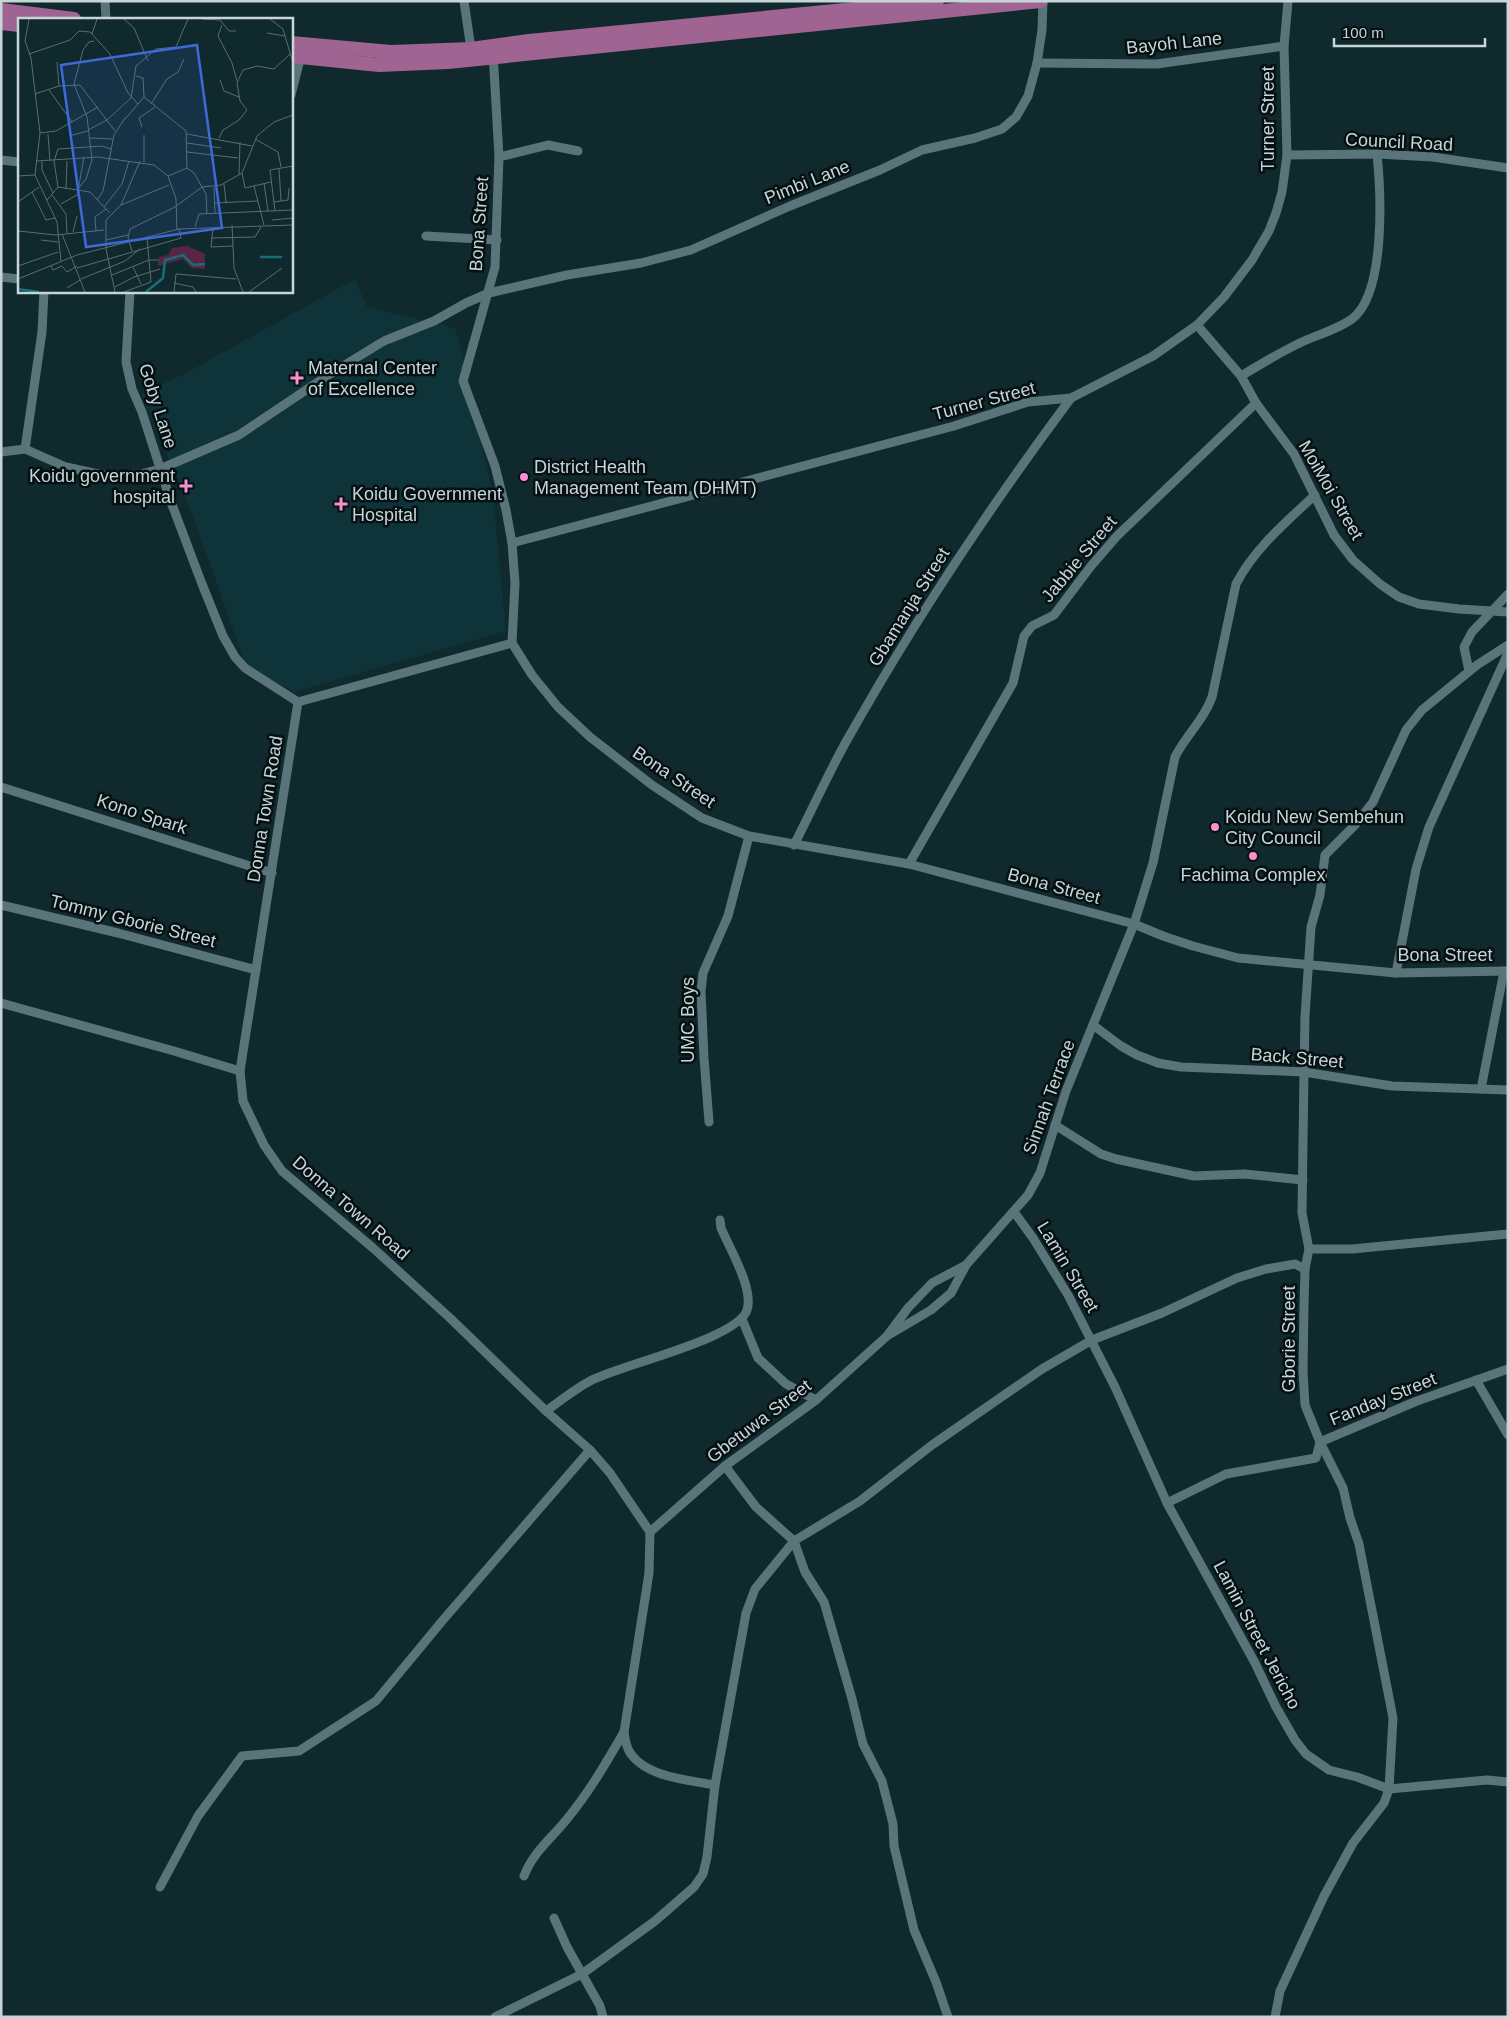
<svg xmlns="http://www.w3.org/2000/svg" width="1509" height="2018" font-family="Helvetica,sans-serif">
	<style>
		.built { fill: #0e3338 }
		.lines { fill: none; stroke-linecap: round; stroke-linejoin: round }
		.minor { stroke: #5a7579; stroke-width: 9 }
		.primary { stroke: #a06492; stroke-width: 14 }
		.poi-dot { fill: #f790cd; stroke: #061012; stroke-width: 2 }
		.labels { text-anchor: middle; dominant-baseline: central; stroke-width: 5; stroke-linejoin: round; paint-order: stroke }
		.street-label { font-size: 18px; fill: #c6d5d7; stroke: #061012 }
		.poi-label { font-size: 18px; fill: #c6d5d7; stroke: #061012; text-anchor: start }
		.inset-river { fill: none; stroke: #186d76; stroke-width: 2.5 }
		.inset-road { fill: none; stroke: #596e71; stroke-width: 1 }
		.view { fill: #3f69d8; fill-opacity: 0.15; stroke: #3f69d8; stroke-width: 2.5 }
		.inset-edge { fill: none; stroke: #c6d5d7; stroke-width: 2.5 }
	</style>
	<rect width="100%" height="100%" fill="#10292d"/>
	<path class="built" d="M355,279L367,307L455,328L478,412L482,449L493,493L506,631L295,692L246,666L192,514L141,394L186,373Z"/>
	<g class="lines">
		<g class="minor">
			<path d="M105,1L106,19"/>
			<path d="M464,1L471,49"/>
			<path d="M493,52L499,157L495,267L463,381L495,466L506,510L512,543L515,583L512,643L532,675L558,707L590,737L652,785L702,818L749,836L909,864L1134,924L1163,936L1193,946L1238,958L1396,973L1508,971"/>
			<path d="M1037,63L1157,64L1284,46"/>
			<path d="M291,95L302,52"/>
			<path d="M1287,155L1377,154L1433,157L1508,168"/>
			<path d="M499,157L548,145L578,151"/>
			<path d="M1,160L19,162"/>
			<path d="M426,236L497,240"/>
			<path d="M1,277L19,279"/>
			<path d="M130,291L126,362L132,389L142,412L171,502L202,584L223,636L235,657L245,668L298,702"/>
			<path d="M1197,325L1241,376L1256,403L1294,454L1334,535L1353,560L1380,584L1399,597L1419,604L1459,609L1508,612"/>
			<path d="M1241,376C1261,364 1282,351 1304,341C1320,334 1338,329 1352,319C1386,293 1381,193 1377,154"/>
			<path d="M25,449L42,332L44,291"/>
			<path d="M1,452L25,449L66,467L103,475L141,474L160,469L239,435L330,374L384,341L434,321L466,303L489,293L567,275L641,263L691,250L790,206L880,170L922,150L975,138L1002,129L1016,117L1028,96L1037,63L1042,30L1043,1"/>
			<path d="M512,543L954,426L1028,402L1071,398L1153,356L1197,325L1224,297L1252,260L1269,231L1276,213L1282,192L1287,155L1284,46L1288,1"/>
			<path d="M1469,671L1464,647L1472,632L1508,594"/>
			<path d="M298,702L240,1071L243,1101L264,1145L282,1171L373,1248L450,1318L546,1411L590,1450L610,1473L650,1532"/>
			<path d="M298,702L512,643"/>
			<path d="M1,787L272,873"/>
			<path d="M794,845C812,810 828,774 847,740C914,621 989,508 1071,398"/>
			<path d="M909,864L1013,683L1024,636L1032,626L1054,615L1091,566L1117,536L1256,403"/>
			<path d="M1,905L118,933L256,970"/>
			<path d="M1396,973L1416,869L1429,827L1508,653"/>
			<path d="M1,1003L174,1051L240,1071"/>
			<path d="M1093,1025L1121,1046L1137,1055L1158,1063L1181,1067L1304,1072L1392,1086L1508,1090"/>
			<path d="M1481,1089L1504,971"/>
			<path d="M709,1122L704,1058L701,991L703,973L728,916L749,836"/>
			<path d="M1055,1125L1101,1154L1116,1159L1194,1176L1244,1174L1303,1180"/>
			<path d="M1014,1212L1033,1238L1068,1295L1115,1387L1167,1503L1255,1663L1276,1707L1295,1740L1306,1754L1329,1770L1357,1777L1389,1789L1487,1780L1508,1782"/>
			<path d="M1309,1249H1352L1508,1234"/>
			<path d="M742,1319L758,1358L786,1384L816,1400"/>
			<path d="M887,1336L931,1310L951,1293L966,1265L1028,1195L1040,1173L1066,1091L1134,924L1153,863L1175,757C1186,735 1204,720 1212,697L1236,584C1254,549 1287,521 1315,495"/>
			<path d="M1476,1380L1508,1435"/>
			<path d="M546,1411C560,1401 575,1389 590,1381C619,1365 738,1339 747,1310C754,1289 730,1249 721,1228L720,1220"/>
			<path d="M725,1466L756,1507L794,1541L805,1572L824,1602L852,1699L863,1744L882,1781L893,1824L894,1846L914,1930L936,1982L948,2017"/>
			<path d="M1167,1503L1226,1474L1316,1458L1320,1442L1417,1401L1508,1369"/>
			<path d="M650,1532L725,1466L816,1400L887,1336L908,1308L932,1283L966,1265"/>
			<path d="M650,1532L649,1573L624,1732C625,1738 626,1746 629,1751C644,1777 688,1780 715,1785"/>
			<path d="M524,1876C533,1852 552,1838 567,1819C590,1791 606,1763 624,1732"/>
			<path d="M160,1887L198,1816L242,1756L299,1751L376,1701L443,1620L590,1450"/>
			<path d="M554,1918L567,1947L600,2006L603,2017"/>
			<path d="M495,2017L582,1974L655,1921L694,1887L703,1874L707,1857L715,1785L746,1613L755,1589L794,1541L860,1501L932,1445L1042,1369L1092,1340L1162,1313L1237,1278L1266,1269L1295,1264L1305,1269"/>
			<path d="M1275,2017L1280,1991L1324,1896L1353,1843L1384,1803L1389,1789L1393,1718L1359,1544L1350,1518L1343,1488L1320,1442L1305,1405L1303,1372L1304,1306L1305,1269L1309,1249L1302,1213L1304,1072L1305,1016L1311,927L1320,895L1325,855L1355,825L1373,802L1406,730L1422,710L1477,665L1508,645"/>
		</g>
		<g class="primary">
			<path d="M1,10L74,19"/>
			<path d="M1,23L19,25"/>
			<path d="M291,43L391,52L471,49L529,41L937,1"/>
			<path d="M291,56L379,65L448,62L1041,1"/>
		</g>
	</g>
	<g class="poi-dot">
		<path d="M294.5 370.5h5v5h5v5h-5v5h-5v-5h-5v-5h5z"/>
		<circle cx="524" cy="477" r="5"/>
		<path d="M183.5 478.5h5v5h5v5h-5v5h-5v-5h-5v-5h5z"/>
		<path d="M338.5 496.5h5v5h5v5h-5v5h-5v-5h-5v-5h5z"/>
		<circle cx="1215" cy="827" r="5"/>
		<circle cx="1253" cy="856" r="5"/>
	</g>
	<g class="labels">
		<g class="street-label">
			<text transform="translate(1174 43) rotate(-6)">Bayoh Lane</text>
			<text transform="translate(1268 119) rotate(-90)">Turner Street</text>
			<text transform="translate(1399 142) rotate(3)">Council Road</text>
			<text transform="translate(807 182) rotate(-22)">Pimbi Lane</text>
			<text transform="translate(479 224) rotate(-86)">Bona Street</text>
			<text transform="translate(984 401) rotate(-15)">Turner Street</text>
			<text transform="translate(158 406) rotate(72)">Goby Lane</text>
			<text transform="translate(1331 490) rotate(60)">MoiMoi Street</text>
			<text transform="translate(1079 559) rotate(-50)">Jabbie Street</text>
			<text transform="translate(909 607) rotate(-58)">Gbamanja Street</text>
			<text transform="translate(674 777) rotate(34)">Bona Street</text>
			<text transform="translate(265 809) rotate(-81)">Donna Town Road</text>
			<text transform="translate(142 814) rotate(18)">Kono Spark</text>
			<text transform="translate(1054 886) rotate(15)">Bona Street</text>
			<text transform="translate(133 921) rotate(14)">Tommy Gborie Street</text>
			<text x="1445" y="955">Bona Street</text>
			<text transform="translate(688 1020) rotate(-90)">UMC Boys</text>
			<text transform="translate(1297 1058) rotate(5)">Back Street</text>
			<text transform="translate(1049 1097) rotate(-70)">Sinnah Terrace</text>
			<text transform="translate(351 1208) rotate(41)">Donna Town Road</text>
			<text transform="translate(1068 1267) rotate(59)">Lamin Street</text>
			<text transform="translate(1289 1339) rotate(-90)">Gborie Street</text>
			<text transform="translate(1383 1399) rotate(-22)">Fanday Street</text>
			<text transform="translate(759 1421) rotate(-37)">Gbetuwa Street</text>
			<text transform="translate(1257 1635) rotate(62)">Lamin Street Jericho</text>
		</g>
		<g class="poi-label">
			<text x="308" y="368">Maternal Center<tspan x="308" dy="21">of Excellence</tspan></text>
			<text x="534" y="467">District Health<tspan x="534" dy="21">Management Team (DHMT)</tspan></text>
			<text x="175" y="476" text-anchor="end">Koidu government<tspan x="175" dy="21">hospital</tspan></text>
			<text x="352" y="494">Koidu Government<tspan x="352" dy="21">Hospital</tspan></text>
			<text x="1225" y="817">Koidu New Sembehun<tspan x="1225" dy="21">City Council</tspan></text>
			<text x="1253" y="875" text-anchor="middle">Fachima Complex</text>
		</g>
	</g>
	<g transform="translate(18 18)">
		<rect width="275" height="275" fill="#10292d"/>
		<path d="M169,228L187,236V251L174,250L165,241L140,248L141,239L150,237L154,230Z" fill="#592445"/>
		<path class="inset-river" d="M242,239H264M0,271L21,274M128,274L145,260L147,242L165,237L175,247L187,246"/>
		<path class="inset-road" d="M11,1L7,23L13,40L22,115L17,157L39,204L43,243M106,1L116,10L130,43M184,1L202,2L211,13H218M252,1L265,11L275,45M204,7L200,18L214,45L219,63M249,15L267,18M74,16L79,1M11,36L52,22L61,13L72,14L92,36L110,75L120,86M39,44L41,68M118,58L125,60L126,79M202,62L206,73L221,79M56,66L69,99L74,142L68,161L60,171M56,66L65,32L71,24L76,23M31,72L54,104M17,76L41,68L62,67L97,113M126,79L168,113L169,150M133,86L149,61L160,54L166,41M107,101L126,79M124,109L121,100L137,89M70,112L89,102L113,80L118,48L138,31L158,29L170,1M22,115L38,113L80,89M30,116L32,143M169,116L234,128M126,117V144M51,118L70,113M72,120L95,121M201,120L205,112L221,102L229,92L222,83L219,65L225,52L239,48L256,51L272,36M237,121L260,134L263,149M169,125L203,130M169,134L220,140M18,143L80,139L136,147L150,158L158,181L159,212M24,143V152L35,175M169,150L176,155L188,176L189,196M261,150L263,183M221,156L222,124M0,158L17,157M150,158L169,150M253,164L227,170L224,155L239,118L256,104L275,97M246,165L250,193M206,166L208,184M236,168L246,207M40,169L36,143L40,131L84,128L93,131M40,169L72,174L92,195M196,169L197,195M48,171L49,143M14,174L28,202L37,200M34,177L48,196L49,215M59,178L66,139M29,182L40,169M79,182L85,173L96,117L107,100M0,184L21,169M256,184L270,182L271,170M197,185L240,183M43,186L59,177M103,187L122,143M86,189L104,166L111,143M257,193L252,152L275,148M254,202L275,200M214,207L216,250L225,274M177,209L181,196L275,192M195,210L193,229L215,228M0,213L38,217L86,212M78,213L77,199L88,191M55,214L59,198M44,216L67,274M129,219L131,242H141M193,220L237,219L243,209M23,222L40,224M88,222L110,217M114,233L110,220L112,211L157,189L184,169L203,167L224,155M0,248L40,234M33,248L35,252L44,248L49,254L59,248M115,249L123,266M59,250L163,220L161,211M94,257L131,242L133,264L106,274M0,261L59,237L161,211L275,207M63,261L107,243L122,231M156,265L175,269L178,274M97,269L116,259L142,251M49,270L62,262M97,274L88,231V202L103,187L151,167M156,274L158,256L218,261M231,274L264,250"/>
		<path class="view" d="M179,27L204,210L68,229L43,47Z"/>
		<rect width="275" height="275" class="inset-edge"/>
	</g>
	<rect width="1509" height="2018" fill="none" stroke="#c6d5d7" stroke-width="5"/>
	<path d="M1334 38v8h151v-8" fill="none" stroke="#c6d5d7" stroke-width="2.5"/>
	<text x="1342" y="38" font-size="15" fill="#c6d5d7" stroke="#061012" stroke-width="4" paint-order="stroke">100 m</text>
</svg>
